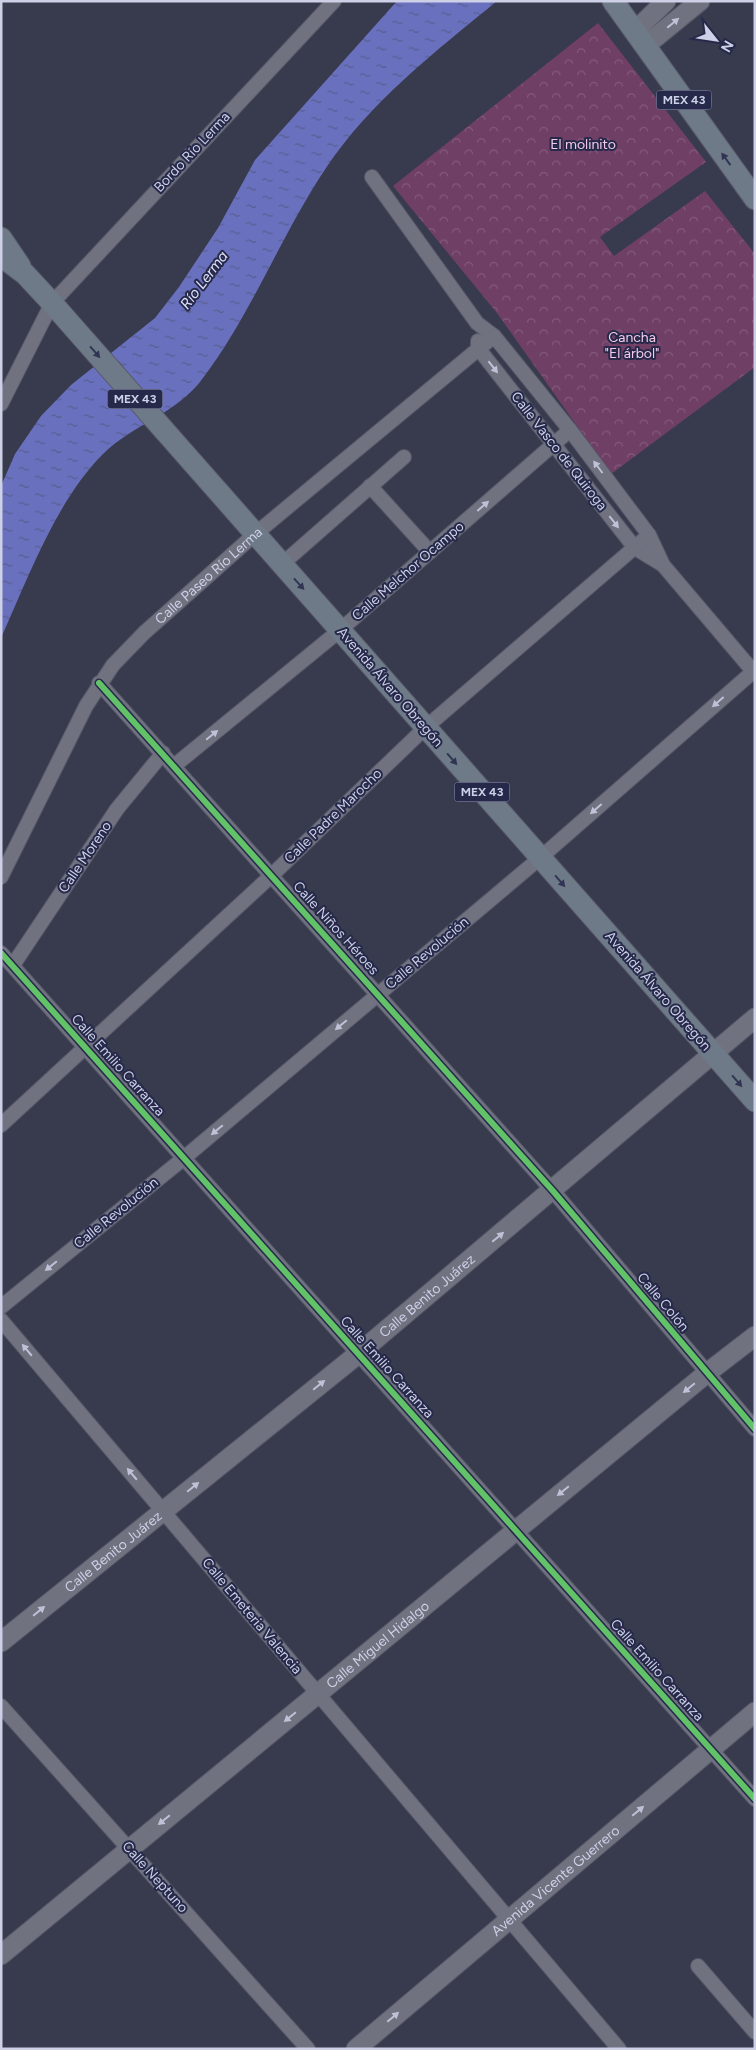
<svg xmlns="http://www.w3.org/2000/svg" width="756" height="2050" font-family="Figtree,sans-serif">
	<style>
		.forest { fill: url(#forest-crowns) }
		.water { fill: url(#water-ripples) }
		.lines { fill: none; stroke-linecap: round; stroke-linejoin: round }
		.street-casing { stroke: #565868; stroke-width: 16 }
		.secondary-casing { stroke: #565868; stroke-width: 21 }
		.primary-casing { stroke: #565868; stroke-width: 23 }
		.street { stroke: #707280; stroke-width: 14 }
		.secondary { stroke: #707280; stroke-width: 19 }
		.primary { stroke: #6e7a88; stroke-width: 21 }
		.cycleway-casing { stroke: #26294a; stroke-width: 9 }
		.cycleway { stroke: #61c268; stroke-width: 6 }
		.oneway { fill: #bfc2d7 }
		.oneway2 { fill: #313553 }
		.labels { text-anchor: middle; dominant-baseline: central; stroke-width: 4; stroke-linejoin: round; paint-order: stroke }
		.shield { fill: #26294a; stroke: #9b9eb7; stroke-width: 1 }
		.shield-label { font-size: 12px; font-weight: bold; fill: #cdd0e6 }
		.park-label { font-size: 14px; fill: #f5cae8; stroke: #26294a }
		.street-label { font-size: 14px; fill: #cdd0e6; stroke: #26294a }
		.water-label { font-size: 15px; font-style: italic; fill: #dde1f8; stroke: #26294a }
	</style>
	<defs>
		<pattern id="forest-crowns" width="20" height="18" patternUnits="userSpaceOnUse" patternTransform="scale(1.25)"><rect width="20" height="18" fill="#703f66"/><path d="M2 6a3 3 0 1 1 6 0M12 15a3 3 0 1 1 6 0" fill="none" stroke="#835a7c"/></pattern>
		<pattern id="water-ripples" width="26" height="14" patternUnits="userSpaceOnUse" patternTransform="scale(1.25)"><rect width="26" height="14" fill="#6971bf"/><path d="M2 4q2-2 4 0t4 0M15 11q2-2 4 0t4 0" fill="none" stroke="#585d8e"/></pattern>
	</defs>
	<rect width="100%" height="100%" fill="#383a4d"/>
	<path class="forest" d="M598,23L706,162L600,237L614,256L705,191L755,254V367L611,474L497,313L393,186Z"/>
	<path class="water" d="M397,1H497C436,51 370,102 326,168C281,235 252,313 203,378C177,414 133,424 103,454C56,501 28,578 1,638V486L15,454L41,416L71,385L155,318L179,287L218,228L255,160Z"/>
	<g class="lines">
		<g class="street-casing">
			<g id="street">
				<path d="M372,177L477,323L494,336L570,430L649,535L663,565L753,671"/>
				<path d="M478,341V348L635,548L663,565"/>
				<path d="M1,404L52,303L334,1"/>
				<path d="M370,486L430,552"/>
				<path d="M281,565L404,457"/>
				<path d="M99,683L553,1191L755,1429"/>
				<path d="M174,766L339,631L570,430"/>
				<path id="s1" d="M1,877L86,706L113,665L144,633L254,535L494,336"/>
				<path d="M1,953L755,1799"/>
				<path d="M13,965L117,809L163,753"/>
				<path d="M1,1125L272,875L425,728L649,535"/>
				<path d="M1,1307L184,1158L540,858L755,670"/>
				<path d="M1,1320L619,2049"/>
				<path d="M1,1706L308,2049"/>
				<path d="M698,1966L755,2032"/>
			</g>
		</g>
		<g class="secondary-casing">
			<g id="secondary">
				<path d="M635,31L666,1"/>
				<path d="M645,46L700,1"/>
				<path id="s2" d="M1,1642L358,1354L755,1018"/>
				<path id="s3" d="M1,1955L707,1373L755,1336"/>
				<path id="s4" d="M356,2049L755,1712"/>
			</g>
		</g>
		<g class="primary-casing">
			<g id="primary">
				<path d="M613,1L755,199"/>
				<path d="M1,238L20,266"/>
				<path d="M1,256L25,274L52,303L755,1101"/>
			</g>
		</g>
		<use href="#street" class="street"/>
		<use href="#secondary" class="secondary"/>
		<use href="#primary" class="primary"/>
		<g class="cycleway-casing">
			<g id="cycleway">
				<path d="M99,683L553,1191L755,1429"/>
				<path d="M1,953L755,1799"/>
			</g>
		</g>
		<use href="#cycleway" class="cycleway"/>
	</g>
	<defs><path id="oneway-solid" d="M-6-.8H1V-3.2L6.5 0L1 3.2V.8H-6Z" transform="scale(1.25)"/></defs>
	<g class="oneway">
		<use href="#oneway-solid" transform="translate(673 23) rotate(-40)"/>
		<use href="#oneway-solid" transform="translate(493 367) rotate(52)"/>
		<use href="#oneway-solid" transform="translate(598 467) rotate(-127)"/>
		<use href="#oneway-solid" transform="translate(483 506) rotate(-41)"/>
		<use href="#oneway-solid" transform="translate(614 522) rotate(52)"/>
		<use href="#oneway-solid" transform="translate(718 702) rotate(139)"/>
		<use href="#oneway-solid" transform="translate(212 735) rotate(-39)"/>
		<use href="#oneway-solid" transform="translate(596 809) rotate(139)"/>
		<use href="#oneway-solid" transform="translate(341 1025) rotate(140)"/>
		<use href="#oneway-solid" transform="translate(217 1130) rotate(140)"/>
		<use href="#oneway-solid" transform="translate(498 1237) rotate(-40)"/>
		<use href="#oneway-solid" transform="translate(51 1266) rotate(141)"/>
		<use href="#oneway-solid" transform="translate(27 1350) rotate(-130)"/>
		<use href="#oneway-solid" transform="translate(319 1385) rotate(-39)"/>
		<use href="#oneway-solid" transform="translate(689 1388) rotate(141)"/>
		<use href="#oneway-solid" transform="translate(132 1474) rotate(-130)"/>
		<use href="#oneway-solid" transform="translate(193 1487) rotate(-39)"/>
		<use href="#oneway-solid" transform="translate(563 1491) rotate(141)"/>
		<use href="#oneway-solid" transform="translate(39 1611) rotate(-39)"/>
		<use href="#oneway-solid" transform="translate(290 1717) rotate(141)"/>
		<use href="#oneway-solid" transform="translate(638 1811) rotate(-40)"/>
		<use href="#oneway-solid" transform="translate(164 1820) rotate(141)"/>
		<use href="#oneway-solid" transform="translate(393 2017) rotate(-40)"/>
	</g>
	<g class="oneway2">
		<use href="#oneway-solid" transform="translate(726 159) rotate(-126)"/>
		<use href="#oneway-solid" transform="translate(95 352) rotate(49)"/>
		<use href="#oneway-solid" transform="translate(299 584) rotate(48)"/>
		<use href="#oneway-solid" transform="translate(452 759) rotate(49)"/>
		<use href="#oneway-solid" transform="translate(560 881) rotate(49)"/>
		<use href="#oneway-solid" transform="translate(737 1081) rotate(49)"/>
	</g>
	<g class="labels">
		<g class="shield">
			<rect x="656.5" y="90.5" width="55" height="19" rx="4"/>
			<rect x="107.5" y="389.5" width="55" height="19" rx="4"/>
			<rect x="454.5" y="782.5" width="55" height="19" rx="4"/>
		</g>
		<g class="shield-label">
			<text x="684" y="100">MEX 43</text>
			<text x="135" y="399">MEX 43</text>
			<text x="482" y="792">MEX 43</text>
		</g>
		<g class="park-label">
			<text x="583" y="144">El molinito</text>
			<text x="632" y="337">Cancha<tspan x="632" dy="16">"El árbol"</tspan></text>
		</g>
		<g class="street-label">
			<text transform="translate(192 152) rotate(-47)">Bordo Río Lerma</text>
			<text transform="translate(559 451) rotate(52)">Calle Vasco de Quiroga</text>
			<text transform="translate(408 571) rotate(-41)">Calle Melchor Ocampo</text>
			<text stroke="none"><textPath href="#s1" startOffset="371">Calle Paseo Río Lerma</textPath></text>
			<text transform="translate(390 687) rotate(49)">Avenida Álvaro Obregón</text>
			<text transform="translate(333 816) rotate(-44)">Calle Padre Marocho</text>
			<text transform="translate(85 857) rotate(-56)">Calle Moreno</text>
			<text transform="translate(336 928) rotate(48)">Calle Niños Héroes</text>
			<text transform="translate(427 953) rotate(-40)">Calle Revolución</text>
			<text transform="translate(658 991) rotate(49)">Avenida Álvaro Obregón</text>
			<text transform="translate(118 1065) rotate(48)">Calle Emilio Carranza</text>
			<text transform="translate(116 1213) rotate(-39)">Calle Revolución</text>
			<text stroke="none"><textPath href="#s2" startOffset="549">Calle Benito Juárez</textPath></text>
			<text transform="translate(663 1302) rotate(50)">Calle Colón</text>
			<text transform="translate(387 1367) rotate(48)">Calle Emilio Carranza</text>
			<text stroke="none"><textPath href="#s2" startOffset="144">Calle Benito Juárez</textPath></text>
			<text transform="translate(252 1616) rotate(50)">Calle Emeteria Valencia</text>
			<text stroke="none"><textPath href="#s3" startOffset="488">Calle Miguel Hidalgo</textPath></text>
			<text transform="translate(657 1670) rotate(48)">Calle Emilio Carranza</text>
			<text transform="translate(155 1877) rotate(48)">Calle Neptuno</text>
			<text stroke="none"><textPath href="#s4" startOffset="261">Avenida Vicente Guerrero</textPath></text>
		</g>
		<g class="water-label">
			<text transform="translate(204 280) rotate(-53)">Río Lerma</text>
		</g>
	</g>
	<rect width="756" height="2050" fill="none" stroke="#cdd0e6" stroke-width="5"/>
	<g transform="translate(716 40) rotate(120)" stroke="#26294a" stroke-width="4" paint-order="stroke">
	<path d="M0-4L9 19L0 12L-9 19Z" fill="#cdd0e6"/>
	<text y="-8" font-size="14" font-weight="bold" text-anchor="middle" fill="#cdd0e6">N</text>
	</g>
</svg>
